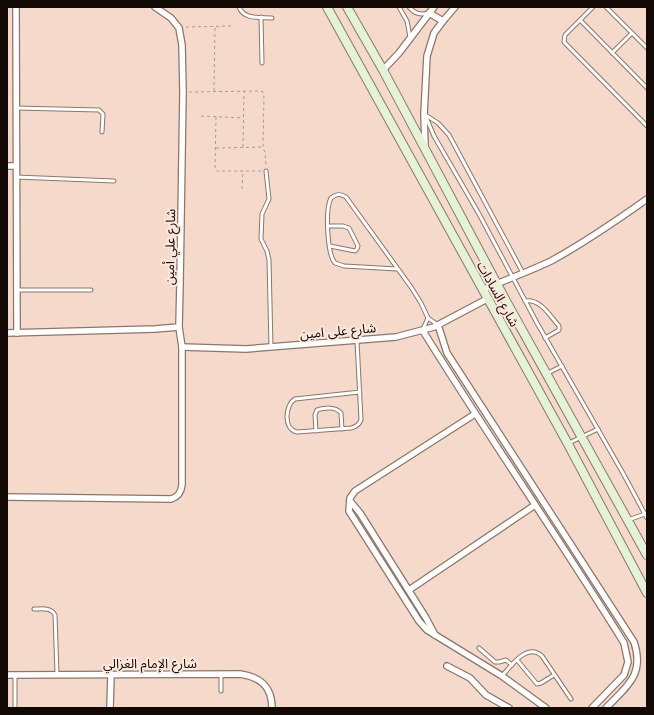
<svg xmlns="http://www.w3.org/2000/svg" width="654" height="715" font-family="Poppins,'Noto Sans Arabic',sans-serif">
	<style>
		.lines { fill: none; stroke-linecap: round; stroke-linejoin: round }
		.lane-casing { stroke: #8d7568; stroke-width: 5 }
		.street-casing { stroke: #8d7568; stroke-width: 8 }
		.secondary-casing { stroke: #8d7568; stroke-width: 10 }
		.path { stroke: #ad988c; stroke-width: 1; stroke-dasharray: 3 3; stroke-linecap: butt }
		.lane { stroke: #fff; stroke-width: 3 }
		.street { stroke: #fff; stroke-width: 5.5 }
		.secondary { stroke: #e3f3d8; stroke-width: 8 }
		.labels { text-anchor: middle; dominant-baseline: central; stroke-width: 4; stroke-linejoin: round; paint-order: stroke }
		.street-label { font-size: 13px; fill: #120905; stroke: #fee8dc }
	</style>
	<rect width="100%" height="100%" fill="#f5dacb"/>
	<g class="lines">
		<g class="lane-casing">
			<g id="lane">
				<path d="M239,7C244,20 260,17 272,18"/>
				<path d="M399,7L407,21L410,37"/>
				<path d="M409,7C415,14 420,15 429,13"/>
				<path d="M593,7L565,35L564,42L647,126"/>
				<path d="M606,7L647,48"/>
				<path d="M261,17L262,63"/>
				<path d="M580,20L647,88"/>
				<path d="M612,53L632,33"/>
				<path d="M16,108L99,110L103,114L102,132"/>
				<path d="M424,114L438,123L449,135L523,273"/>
				<path d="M426,117L434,136L479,214L537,323L624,475L647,518"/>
				<path d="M266,171L269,199L262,214L261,239L267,251L269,260L271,348"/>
				<path d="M16,177L114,181"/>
				<path d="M328,226H343L349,228L358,246L357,249L355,251L330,246"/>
				<path d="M397,269L344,266L335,263C327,254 325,209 331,198C336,194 340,193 346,197L411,287L421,303L428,318L438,325"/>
				<path d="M17,290H91"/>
				<path d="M525,301C540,298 550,316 559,326V330L545,338"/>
				<path d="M423,329L428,318"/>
				<path d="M357,341L361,420C359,425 356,427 351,428L297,432C283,429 285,405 295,399L360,392"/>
				<path d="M546,374L562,366"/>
				<path d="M316,431L315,415L317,410C325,408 335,406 341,413L342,429"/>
				<path d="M569,443L598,429"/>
				<path d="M628,520L645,514"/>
				<path d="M34,609C42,609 51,607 55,615L57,674"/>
				<path d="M479,648L495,662H499L506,660L512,665"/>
				<path d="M517,660L537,684L541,683L554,675"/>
				<path d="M221,674V691"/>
				<path d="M15,675V708"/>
				<path d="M502,676C511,666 527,642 542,656L571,699"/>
			</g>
		</g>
		<g class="street-casing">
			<g id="street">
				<path d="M16,7L17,333"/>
				<path d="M429,13L443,21"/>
				<path d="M383,70L399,53L434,7"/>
				<path d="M425,147L424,114L427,56L434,33L443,21L455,7"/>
				<path d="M7,166H16"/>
				<path d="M482,290C505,280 528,272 551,261C584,243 616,221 647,199"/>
				<path d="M438,325L447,353L634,642C645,675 627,686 606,708"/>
				<path d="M423,331C488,436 559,538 624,643L628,662L624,675L592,708"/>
				<path d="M7,333L155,329L179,327L180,283L183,92L182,45L179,28L171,18L155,7"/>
				<path d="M182,347L246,349L396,337L434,327L487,299"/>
				<path d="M475,414L355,491L350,498L349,511L419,621L427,630L502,676L546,708"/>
				<path d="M7,497L171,499C178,497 181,493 182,485V347L179,327"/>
				<path d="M350,501L360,513L426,618L435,635"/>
				<path d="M409,590L535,505"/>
				<path d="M447,666L470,678L486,695L509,708"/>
				<path d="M7,675L240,674C260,677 272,686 272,708"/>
				<path d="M110,708L111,674"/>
			</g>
		</g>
		<g class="secondary-casing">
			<g id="secondary">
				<path d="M327,7L568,444L647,593"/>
				<path d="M347,7L383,70L506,301L647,555"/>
			</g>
		</g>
		<g class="path">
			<path d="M186,27L232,26"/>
			<path d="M214,91L215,26"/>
			<path d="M189,92L260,91L263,92L264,95L263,147L265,153L266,166"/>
			<path d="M201,116L243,118"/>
			<path d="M216,117L215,169L217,171H262"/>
			<path d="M243,147L244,92"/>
			<path d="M216,148L263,147"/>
			<path d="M242,189L243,171"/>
		</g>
		<use href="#lane" class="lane"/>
		<use href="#street" class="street"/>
		<use href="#secondary" class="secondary"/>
	</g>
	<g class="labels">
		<g class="street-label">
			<text transform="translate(170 247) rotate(-89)">شارع علي أمين</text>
			<text transform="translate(498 294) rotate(61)">شارع السادات</text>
			<text transform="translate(338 331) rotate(-5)">شارع على امين</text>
			<text x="150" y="663">شارع الإمام الغزالي</text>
		</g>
	</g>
	<rect width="654" height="715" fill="none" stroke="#120905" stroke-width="16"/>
</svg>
